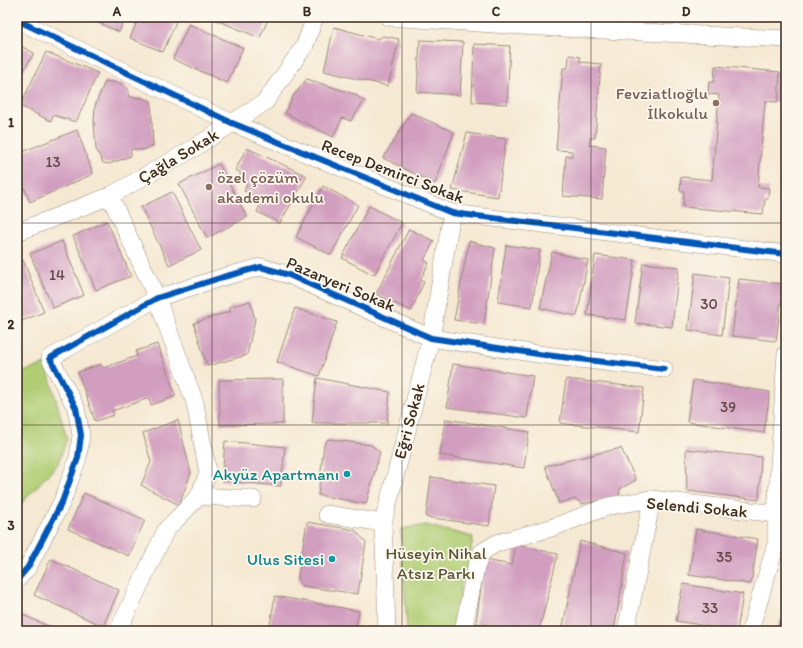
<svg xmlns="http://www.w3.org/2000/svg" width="803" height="648" font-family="Itim,sans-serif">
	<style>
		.green { fill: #b0cd73; stroke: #767c48 }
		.building { fill: #d29ec0 }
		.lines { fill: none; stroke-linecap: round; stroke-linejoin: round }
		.minor-casing { stroke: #988a78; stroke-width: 18 }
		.minor { stroke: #fff; stroke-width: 17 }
		.cycleway-casing { stroke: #fbf7ec; stroke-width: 8 }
		.cycleway { stroke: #0057b8; stroke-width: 6 }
		.grid { fill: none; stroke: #3b2a1e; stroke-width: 1; stroke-opacity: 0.55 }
		.education-dot { fill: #8d6e63; stroke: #fbf7ec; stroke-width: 1.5 }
		.culture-dot { fill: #0f9aa8; stroke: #fbf7ec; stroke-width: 1.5 }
		.labels { text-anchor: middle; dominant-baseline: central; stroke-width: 3.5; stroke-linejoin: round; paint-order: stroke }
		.number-label { font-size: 15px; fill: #614746 }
		.education-label { font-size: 17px; fill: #785e54; stroke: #fbf7ec; text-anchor: end }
		.street-label { font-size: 17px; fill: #3b2a1e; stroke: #fbf7ec }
		.culture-label { font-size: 17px; fill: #0d838f; stroke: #fbf7ec; text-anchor: end }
		.park-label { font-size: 17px; fill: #585333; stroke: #fbf7ec }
		.neatline { fill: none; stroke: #3b2a1e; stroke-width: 1.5 }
		.grid-label { font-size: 13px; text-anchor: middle; font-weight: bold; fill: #3b2a1e }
	</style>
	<rect width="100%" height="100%" fill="#fbf7ec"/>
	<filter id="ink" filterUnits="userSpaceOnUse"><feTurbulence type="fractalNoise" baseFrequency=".025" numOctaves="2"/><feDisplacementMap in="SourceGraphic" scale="8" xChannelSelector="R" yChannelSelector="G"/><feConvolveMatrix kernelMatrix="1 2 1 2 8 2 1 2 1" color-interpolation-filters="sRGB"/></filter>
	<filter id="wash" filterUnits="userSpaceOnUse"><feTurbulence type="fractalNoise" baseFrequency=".012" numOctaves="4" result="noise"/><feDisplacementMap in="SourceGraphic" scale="16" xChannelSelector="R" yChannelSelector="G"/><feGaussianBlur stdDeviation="0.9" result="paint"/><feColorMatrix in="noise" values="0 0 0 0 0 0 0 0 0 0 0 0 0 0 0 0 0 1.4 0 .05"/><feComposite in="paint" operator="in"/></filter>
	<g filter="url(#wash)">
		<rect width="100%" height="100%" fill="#f6e9d3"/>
		<g class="green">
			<path d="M46,364L67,439L58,464L17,508V374Z"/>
			<path d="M426,525L473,537L467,578L461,584L460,590L462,595L455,631H407L401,529Z"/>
		</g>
		<g id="blocks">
			<g class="building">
				<path d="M89,17H126L119,32L88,18Z"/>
				<path d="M139,17H178L163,52L130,38Z"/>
				<path d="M209,17H269L260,38Z"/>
				<path d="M189,24L243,48L227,83L173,59Z"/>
				<path d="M334,27L378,39L383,36L399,39L388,86L324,71Z"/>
				<path d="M420,40L463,42L460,95L417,92Z"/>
				<path d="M17,44L34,53L17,82Z"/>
				<path d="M474,44L510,46L507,104L472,102Z"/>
				<path d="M46,52L98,73L76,122L53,115L51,121L20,106Z"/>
				<path d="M569,55L580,57V62L601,64L595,138H590L589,145L606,147L602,199L563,196L566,156H572V151L556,150L563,68H568Z"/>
				<path d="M715,66L780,72L778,102L765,101L758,187L769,188L768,199H765L763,214L683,207L684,191H680L681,177L712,180L719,95L708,94L709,82H714Z"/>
				<path d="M307,79L354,94L364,101L351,121L342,118L333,137L285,113L294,95Z"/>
				<path d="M105,81L123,84L128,89L129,97L142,98L151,101L153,146L143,150L131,149V156L109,164L103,163L96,149L94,122L95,106Z"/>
				<path d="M411,113L454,132L435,184L383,158Z"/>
				<path d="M77,130L93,174L30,202L17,170V154Z"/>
				<path d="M467,133L506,139L498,197L452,190Z"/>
				<path d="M247,148L307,176L280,223L257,212L261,203L250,198L251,193L244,191L247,184L237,179L241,173L235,170Z"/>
				<path d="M219,164L247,217L207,238L179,184Z"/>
				<path d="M323,186L358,205L331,255L296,237Z"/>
				<path d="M172,192L201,250L169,265L141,207Z"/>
				<path d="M369,206L402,223L374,275L342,258Z"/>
				<path d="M107,221L131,276L96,290L73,236Z"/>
				<path d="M409,229L434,241L424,260L429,263L420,280L424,282L411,311L376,294Z"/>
				<path d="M62,241L84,295L53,308L30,254Z"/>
				<path d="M469,241L495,248L484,324L454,320Z"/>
				<path d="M506,245L540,250L532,307L498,302Z"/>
				<path d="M552,252L588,260L577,316L540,308Z"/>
				<path d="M595,255L635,260L626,320L587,315Z"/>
				<path d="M23,260L44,312L17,323V262Z"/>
				<path d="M643,263L679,267L672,327L635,323Z"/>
				<path d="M695,273L729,278L722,335L688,330Z"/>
				<path d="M739,279L783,284L776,341L732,336Z"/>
				<path d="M250,301L255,319L247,355L207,366L194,323L231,311L229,307Z"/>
				<path d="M295,308L337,322L319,376L277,362Z"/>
				<path d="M157,344L176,396L151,405L149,398L112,411L114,415L95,421L78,372L101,364L103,368L137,356L136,351Z"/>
				<path d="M453,364L533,376L527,418L447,407Z"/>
				<path d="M317,378L390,392L387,423H312Z"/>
				<path d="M283,379V424L220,425L219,380Z"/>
				<path d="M566,379L644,388L639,432L560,423Z"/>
				<path d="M693,380L770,392L764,433L687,422Z"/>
				<path d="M446,419L529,432L524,468L440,455Z"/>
				<path d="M178,420L191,473L179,505L141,485L151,462L143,433Z"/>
				<path d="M328,439L371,445L380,452L366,504L318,495L324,445Z"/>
				<path d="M225,441L285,447L281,486L222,481Z"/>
				<path d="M621,448L636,480L620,489L619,496L582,504L576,499L559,503L545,466Z"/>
				<path d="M686,449L761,457L759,500L687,491Z"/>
				<path d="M431,477L494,486L489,526L426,517Z"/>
				<path d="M84,493L145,520L129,556L68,529Z"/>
				<path d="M307,522L355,530L366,542L358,594L302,586L298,577Z"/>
				<path d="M696,529L758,539L751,584L689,575Z"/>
				<path d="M580,541L627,553L614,631H576L563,626Z"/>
				<path d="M517,545L558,554L539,631H517L476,623L485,560L512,565L515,550Z"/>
				<path d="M51,559L119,590L103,626L34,595Z"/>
				<path d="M683,584L743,594L737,631L676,621Z"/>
				<path d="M275,596L359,611L355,631H269Z"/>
				<path d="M21,614L59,631H17V624Z"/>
				<path d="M780,620L786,621V631H777Z"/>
			</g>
		</g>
	</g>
	<g filter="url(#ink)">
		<use href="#blocks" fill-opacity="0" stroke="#988a78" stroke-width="1"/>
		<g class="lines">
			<g class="minor-casing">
				<g id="minor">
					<path d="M388,17L522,26L786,39"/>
					<path d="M17,20L232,123L452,213L786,254"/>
					<path d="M110,196L157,298L195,403L208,473L199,496L166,530L118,631"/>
					<path d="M17,232L110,196L194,148L265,102L305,45L315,17"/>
					<path d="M199,496L253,499"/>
					<path d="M327,514L383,523"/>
					<path d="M17,580L28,567L62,502L78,458L81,435L76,408L50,358L157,298L223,277L261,267L289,275L431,338L545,355L664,369"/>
					<path d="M387,631L385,568L383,523L431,338L452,213"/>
					<path d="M463,631L476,567L482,552L497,543L551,528L609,506L652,499L776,514"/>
					<path d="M626,631L652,499"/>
					<path d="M750,631L776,544V514L786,354"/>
				</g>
			</g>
			<use href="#minor" class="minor"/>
			<g class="cycleway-casing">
				<g id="cycleway">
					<path d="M17,20L232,123L452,213L786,254"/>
					<path d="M17,580L28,567L62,502L78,458L81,435L76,408L50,358L157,298L223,277L261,267L289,275L431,338L545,355L664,369"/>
				</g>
			</g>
			<use href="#cycleway" class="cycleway"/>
		</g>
	</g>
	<path class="grid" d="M212,17V631M402,17V631M591,17V631M17,223H786M17,425H786"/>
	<g class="education-dot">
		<circle cx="716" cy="103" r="4"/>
		<circle cx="209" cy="187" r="4"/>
	</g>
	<g class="culture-dot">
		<circle cx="347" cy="474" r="4"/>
		<circle cx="332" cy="559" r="4"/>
	</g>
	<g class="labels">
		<g class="number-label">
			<text x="53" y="162">13</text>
			<text x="57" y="275">14</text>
			<text x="709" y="304">30</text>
			<text x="728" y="407">39</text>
			<text x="724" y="557">35</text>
			<text x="710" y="608">33</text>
		</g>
		<g class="education-label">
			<text x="708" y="93">Fevziatlıoğlu<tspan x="708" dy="20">İlkokulu</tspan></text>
			<text x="217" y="177" text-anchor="start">özel çözüm<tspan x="217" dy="20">akademi okulu</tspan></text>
		</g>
		<g class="street-label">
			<text transform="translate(178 156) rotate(-31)">Çağla Sokak</text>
			<text transform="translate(393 171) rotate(21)">Recep Demirci Sokak</text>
			<text transform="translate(341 284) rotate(23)">Pazaryeri Sokak</text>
			<text transform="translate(409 421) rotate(-75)">Eğri Sokak</text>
			<text transform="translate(697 507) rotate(5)">Selendi Sokak</text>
		</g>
		<g class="culture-label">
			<text x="339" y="474">Akyüz Apartmanı</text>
			<text x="324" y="559">Ulus Sitesi</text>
		</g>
		<g class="park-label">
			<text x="436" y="553">Hüseyin Nihal<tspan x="436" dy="20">Atsız Parkı</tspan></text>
		</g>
	</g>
	<rect width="803" height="648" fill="none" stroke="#fbf7ec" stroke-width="44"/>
	<rect x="22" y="22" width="759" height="604" class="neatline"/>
	<g class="grid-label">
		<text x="117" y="16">A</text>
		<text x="307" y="16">B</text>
		<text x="496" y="16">C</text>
		<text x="686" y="16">D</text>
		<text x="11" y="127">1</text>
		<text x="11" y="329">2</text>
		<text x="11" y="530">3</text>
	</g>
</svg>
